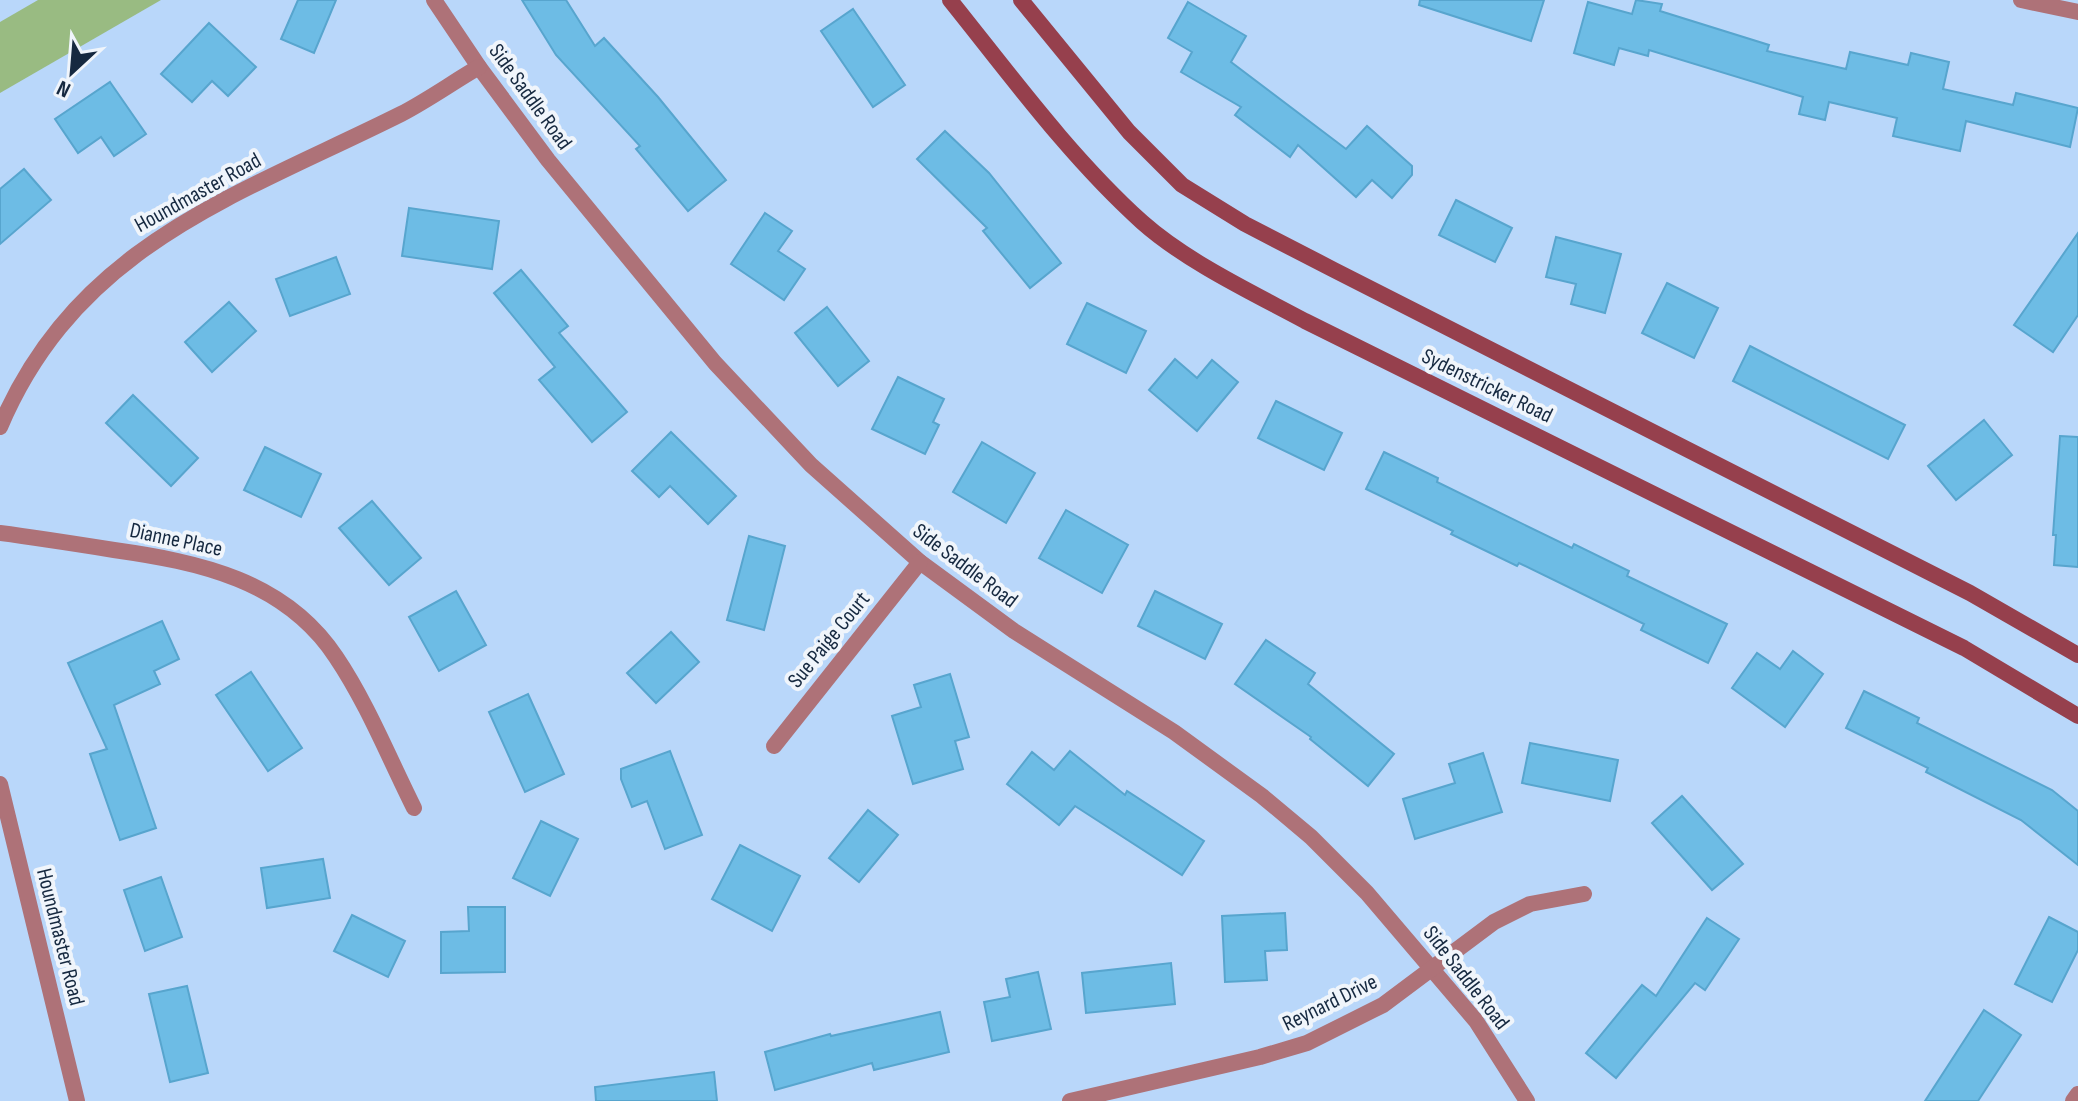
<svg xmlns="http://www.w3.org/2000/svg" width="2078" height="1101" font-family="'Sofia Sans Condensed',sans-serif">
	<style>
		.green { fill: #99bb82 }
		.building { fill: #6dbce5; stroke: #57a5ce; stroke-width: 2 }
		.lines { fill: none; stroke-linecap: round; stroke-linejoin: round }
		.minor { stroke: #ae7278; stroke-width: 16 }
		.tertiary { stroke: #ae7278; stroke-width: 16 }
		.secondary { stroke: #96404d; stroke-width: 16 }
		.labels { text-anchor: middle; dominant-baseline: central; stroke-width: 8; stroke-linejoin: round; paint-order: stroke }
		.street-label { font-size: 22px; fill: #162940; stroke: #f0f5fb }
	</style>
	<rect width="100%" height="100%" fill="#b9d7fa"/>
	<path class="green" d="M38,0H161L0,93V22Z"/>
	<g class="building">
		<path d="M298,0H336L314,53L281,39Z"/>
		<path d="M522,0H566L595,46L604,38L658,97L726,180L688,211L636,149L640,146L556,55Z"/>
		<path d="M1420,0H1544L1531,41L1419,5Z"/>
		<path d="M1636,0L1662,4L1660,11L1769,45L1767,51L1846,69L1850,52L1908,65L1911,53L1949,62L1943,89L2013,105L2016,93L2078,108L2070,147L1966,121L1960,151L1893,136L1897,118L1829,102L1825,120L1799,114L1803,97L1649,50L1648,56L1619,48L1614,65L1574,53L1588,2L1632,14Z"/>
		<path d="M1188,2L1246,36L1231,62L1346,149L1367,126L1412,166V175L1392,198L1372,180L1356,197L1298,145L1290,157L1235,115L1241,107L1181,72L1192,52L1168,38Z"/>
		<path d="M853,9L905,85L873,107L821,31Z"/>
		<path d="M209,23L256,67L228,96L212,81L192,102L161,74Z"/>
		<path d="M110,82L146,134L114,156L101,137L78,153L55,119Z"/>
		<path d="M945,131L989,173L1061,263L1030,288L983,231L987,228L917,159Z"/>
		<path d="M24,169L51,200L0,244V189Z"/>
		<path d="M1456,200L1512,228L1495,262L1439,235Z"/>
		<path d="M409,208L499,221L492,269L402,256Z"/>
		<path d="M765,213L792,231L778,251L805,269L784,300L731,264Z"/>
		<path d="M2078,233V315L2053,352L2014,325Z"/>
		<path d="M1556,237L1621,254L1605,313L1571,304L1576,284L1546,277Z"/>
		<path d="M336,257L350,294L290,316L276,279Z"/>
		<path d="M521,270L568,326L559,333L627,412L592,442L539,380L555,367L494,293Z"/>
		<path d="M1667,283L1718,308L1694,358L1642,333Z"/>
		<path d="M229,302L256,331L212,372L185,342Z"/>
		<path d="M1087,303L1146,331L1126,373L1067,344Z"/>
		<path d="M827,307L869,361L838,386L795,333Z"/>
		<path d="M1750,346L1905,425L1888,459L1733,381Z"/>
		<path d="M1175,359L1197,378L1212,360L1238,382L1197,431L1149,390Z"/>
		<path d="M898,377L944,399L933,422L939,425L925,454L872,429Z"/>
		<path d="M133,395L198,458L171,486L106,423Z"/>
		<path d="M1276,401L1342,433L1324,470L1258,438Z"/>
		<path d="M1984,420L2012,455L1956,500L1928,466Z"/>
		<path d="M671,432L736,496L708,524L670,486L659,497L632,471Z"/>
		<path d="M2060,436L2078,437V567L2054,565L2056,535H2053Z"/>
		<path d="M982,442L1035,473L1006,523L953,492Z"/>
		<path d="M265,447L321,474L301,517L244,490Z"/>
		<path d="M1384,452L1438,478L1437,482L1572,548L1574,544L1629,571L1627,576L1727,624L1708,663L1641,630L1644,624L1519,563L1517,566L1451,534L1453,531L1366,489Z"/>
		<path d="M372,501L421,558L389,585L339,528Z"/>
		<path d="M1066,510L1128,545L1102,593L1039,558Z"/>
		<path d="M749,536L785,546L764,630L727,620Z"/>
		<path d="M456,591L486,645L439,671L409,617Z"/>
		<path d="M1155,591L1222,624L1205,659L1138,626Z"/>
		<path d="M162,621L179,659L154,671L160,684L114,705L156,828L120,840L90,754L107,749L68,663Z"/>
		<path d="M671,632L699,662L656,703L627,673Z"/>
		<path d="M1266,640L1315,673L1308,684L1394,754L1368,786L1310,739L1311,737L1235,684Z"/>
		<path d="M1793,651L1823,674L1785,727L1732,688L1757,653L1780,669Z"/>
		<path d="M251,672L302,748L268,771L216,695Z"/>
		<path d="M950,674L969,737L955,741L963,769L913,784L892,716L921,707L914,685Z"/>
		<path d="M1864,691L1919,718L1917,723L2052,790L2078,811V865L2021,820L1926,772L1928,768L1846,728Z"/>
		<path d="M528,694L564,774L525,792L489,712Z"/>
		<path d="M1530,743L1618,760L1610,801L1522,783Z"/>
		<path d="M670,751L702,835L665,849L647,801L632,807L621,779V769Z"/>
		<path d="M1070,751L1125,795L1127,791L1204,841L1182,875L1075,806L1059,825L1007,784L1032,752L1054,770Z"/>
		<path d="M1483,753L1502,812L1415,839L1403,799L1455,783L1449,764Z"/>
		<path d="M1682,796L1743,864L1712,890L1652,823Z"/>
		<path d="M868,810L898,835L859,882L829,858Z"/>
		<path d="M541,821L578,839L550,896L513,878Z"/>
		<path d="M740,845L800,876L772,931L712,899Z"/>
		<path d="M323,859L330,898L267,908L261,868Z"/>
		<path d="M161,877L182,937L145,951L124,890Z"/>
		<path d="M468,907H505V972L441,973V932L469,931Z"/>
		<path d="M1285,913L1287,950L1265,951L1267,980L1225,982L1222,916Z"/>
		<path d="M352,915L405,941L388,977L334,951Z"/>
		<path d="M2049,917L2078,932V950L2052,1002L2015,984Z"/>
		<path d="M1707,918L1739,939L1705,990L1695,983L1616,1078L1586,1053L1642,985L1656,996Z"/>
		<path d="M1171,963L1175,1004L1086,1013L1082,973Z"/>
		<path d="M1038,972L1051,1029L992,1041L984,1002L1010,997L1006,979Z"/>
		<path d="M187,986L208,1073L170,1082L149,994Z"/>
		<path d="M1984,1010L2021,1035L1978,1101H1925Z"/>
		<path d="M940,1012L949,1052L874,1070L872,1063L775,1090L765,1052L830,1034L831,1036Z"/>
		<path d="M714,1072L717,1101H596L595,1087Z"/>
	</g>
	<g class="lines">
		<g class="minor">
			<path d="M434,0L479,67L548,160L715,363L811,465L920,562L1014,631L1174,732L1262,796L1311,837L1367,893L1476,1021L1527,1101"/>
			<path d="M2021,0L2078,12"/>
			<path d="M0,427C78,244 237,196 401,114C428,100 453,82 479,67"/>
			<path d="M0,533C38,538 76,544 114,550C199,562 285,580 336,657C367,703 389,758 414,808"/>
			<path d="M774,746L920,562"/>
			<path d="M0,784L77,1101"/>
			<path d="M1070,1101L1260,1057L1307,1043L1383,1005L1494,922L1530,904L1584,894"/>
		</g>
		<path class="tertiary" d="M2073,1101L2078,1094"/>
		<g class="secondary">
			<path d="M950,0C1011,76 1070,157 1142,222C1187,262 1253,293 1305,321L1964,648L2078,716"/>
			<path d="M1021,0L1129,132L1182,185L1245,224L1334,270L1970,593L2078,655"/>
		</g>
	</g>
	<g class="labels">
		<g class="street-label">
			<text transform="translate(530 97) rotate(54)">Side Saddle Road</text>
			<text transform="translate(198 193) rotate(-29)">Houndmaster Road</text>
			<text transform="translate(1487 386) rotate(26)">Sydenstricker Road</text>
			<text transform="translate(176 540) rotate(12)">Dianne Place</text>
			<text transform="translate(965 566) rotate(37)">Side Saddle Road</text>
			<text transform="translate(829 640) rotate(-51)">Sue Paige Court</text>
			<text transform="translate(60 937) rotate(76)">Houndmaster Road</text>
			<text transform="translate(1466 978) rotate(52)">Side Saddle Road</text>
			<text transform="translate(1330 1003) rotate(-26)">Reynard Drive</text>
		</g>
	</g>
	<g transform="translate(72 72) rotate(206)" stroke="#f0f5fb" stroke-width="6" paint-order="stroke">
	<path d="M0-6L14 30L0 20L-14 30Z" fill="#162940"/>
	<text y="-12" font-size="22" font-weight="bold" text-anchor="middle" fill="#162940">N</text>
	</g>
</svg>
